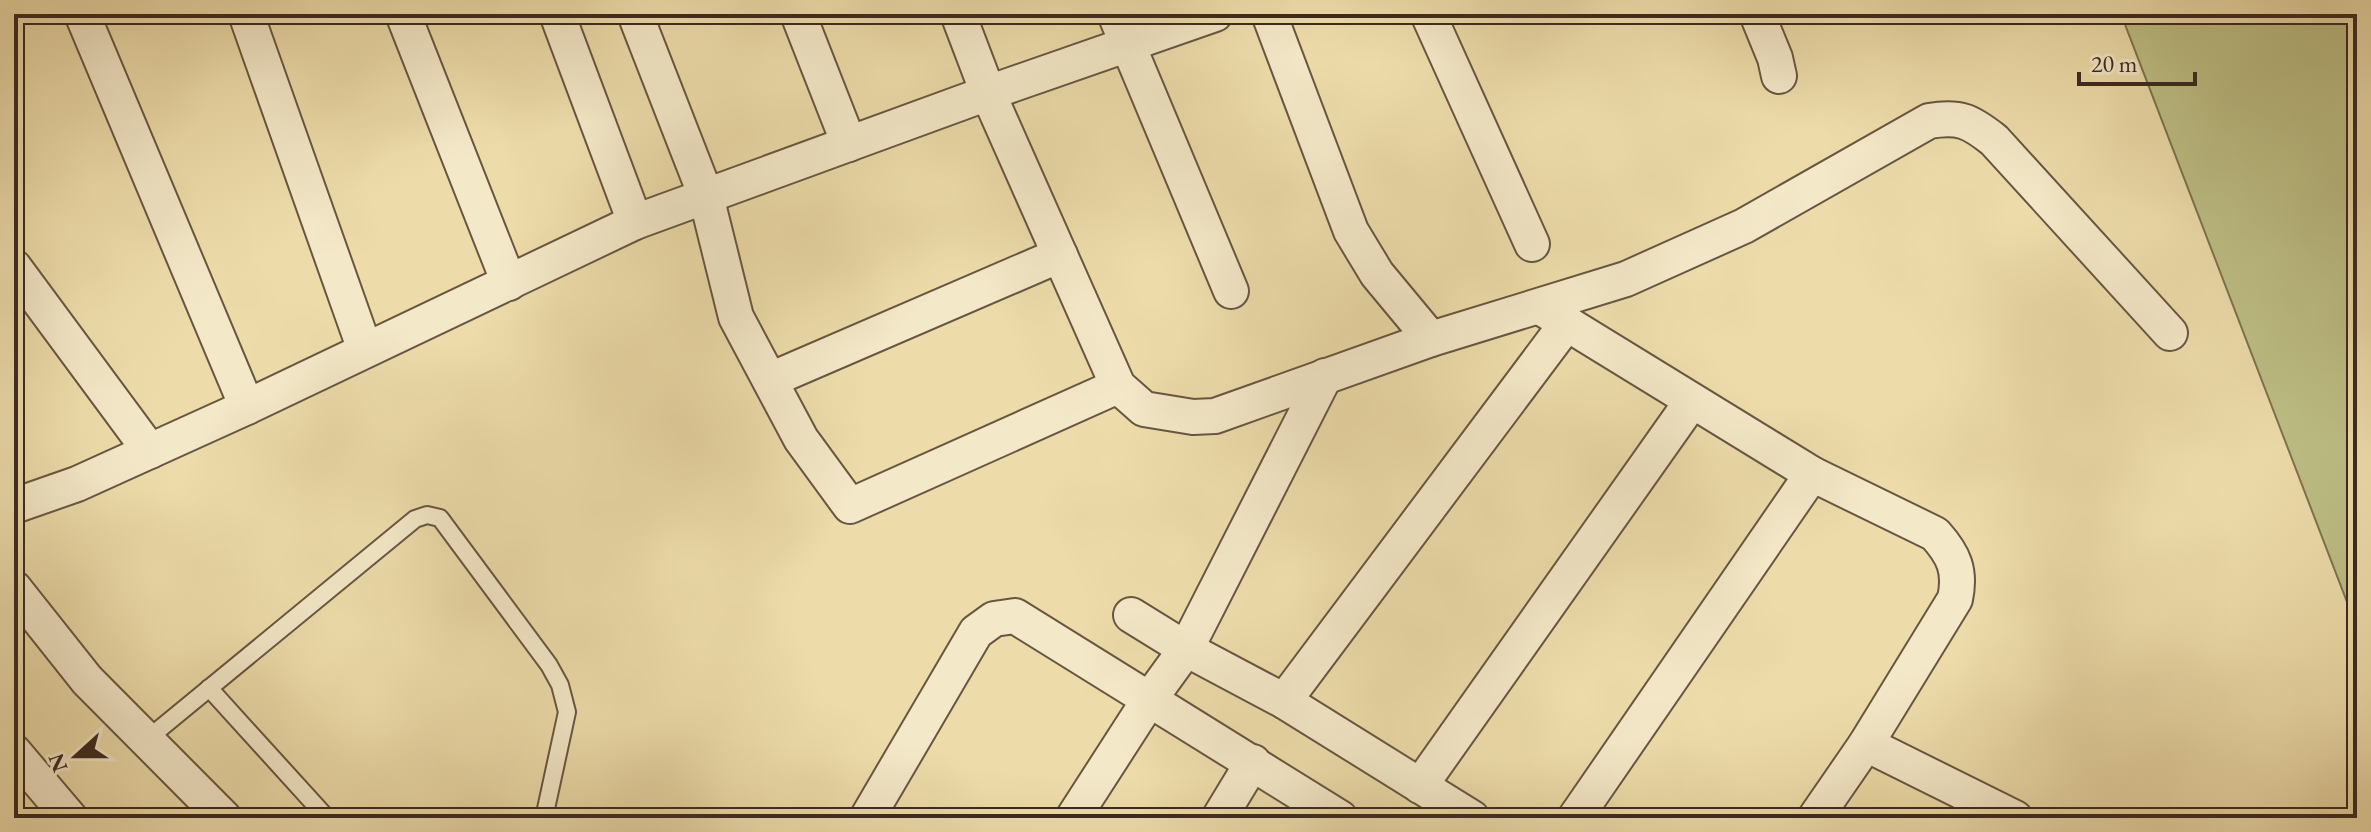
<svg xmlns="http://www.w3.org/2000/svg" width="2371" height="832" font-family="'EB Garamond',serif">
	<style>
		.green { fill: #bdbf85; stroke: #7c7452; stroke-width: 2 }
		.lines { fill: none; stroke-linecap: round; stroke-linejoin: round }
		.lane-casing { stroke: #685642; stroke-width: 20 }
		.street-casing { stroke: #685642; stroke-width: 38 }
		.lane { stroke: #f3e8c8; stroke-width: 16 }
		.street { stroke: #f3e8c8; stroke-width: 34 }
	</style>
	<rect width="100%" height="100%" fill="#eddcaa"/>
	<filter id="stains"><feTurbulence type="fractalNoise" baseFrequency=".0025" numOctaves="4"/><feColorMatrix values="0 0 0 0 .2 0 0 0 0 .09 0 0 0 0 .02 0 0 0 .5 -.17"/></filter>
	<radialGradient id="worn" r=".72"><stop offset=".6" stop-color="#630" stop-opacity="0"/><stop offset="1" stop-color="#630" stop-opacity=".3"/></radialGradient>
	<path class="green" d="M2121,14H2357V628Z"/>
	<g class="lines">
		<g class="lane-casing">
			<g id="lane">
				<path d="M209,688L327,818"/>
				<path d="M145,741L415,519L427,515L440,518L549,665L560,685L567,712L544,818"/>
			</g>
		</g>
		<g class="street-casing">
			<g id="street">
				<path d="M82,14L247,407"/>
				<path d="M246,14L365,350"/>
				<path d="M403,14L509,283"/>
				<path d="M557,14L635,222"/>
				<path d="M635,14L706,196L736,317L801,439L850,506L1118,386"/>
				<path d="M798,14L849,144"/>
				<path d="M958,14L988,93L1118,386L1144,409L1193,417L1215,416L1431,339L1626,279L1744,226L1929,121C1960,116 1970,121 1994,140L2170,333"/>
				<path d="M1115,14L1231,291"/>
				<path d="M1269,14L1351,231L1377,274L1431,339"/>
				<path d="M1428,14L1532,244"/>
				<path d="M1757,14L1775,58L1779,76"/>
				<path d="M14,267L150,451"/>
				<path d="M1540,307L1812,474L1935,534C1954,555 1961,571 1955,599L1866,744L1815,818"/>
				<path d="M770,380L1060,255"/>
				<path d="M14,506L77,484L247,407L635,222L988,93L1215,14"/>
				<path d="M14,588L87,680L224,818"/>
				<path d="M1131,615L1186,649L1284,701L1472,818"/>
				<path d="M1284,701L1567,323"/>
				<path d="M1866,744L2015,818"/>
				<path d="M14,752L70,818"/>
				<path d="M1420,786L1692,401"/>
				<path d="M867,818L976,632L994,619L1015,616L1340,818"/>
				<path d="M1073,818L1149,700L1186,649L1325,376"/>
				<path d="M1219,818L1253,762"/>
				<path d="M1575,818L1812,474"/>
			</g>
		</g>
		<use href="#lane" class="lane"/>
		<use href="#street" class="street"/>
	</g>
	<rect width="2371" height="832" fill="none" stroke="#eddcaa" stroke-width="48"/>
	<rect x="16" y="16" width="2339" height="800" fill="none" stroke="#3b2a20" stroke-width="4"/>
	<rect x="24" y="24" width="2323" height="784" fill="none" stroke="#3b2a20" stroke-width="2"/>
	<g transform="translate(76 756) rotate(249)" stroke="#f3e8c8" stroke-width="6" paint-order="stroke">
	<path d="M0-6L14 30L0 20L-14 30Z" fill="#3b2a20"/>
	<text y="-12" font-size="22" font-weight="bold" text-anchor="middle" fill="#3b2a20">N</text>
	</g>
	<path d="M2079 72v12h116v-12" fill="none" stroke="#3b2a20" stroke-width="4"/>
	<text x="2091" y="72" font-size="24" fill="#3b2a20" stroke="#f3e8c8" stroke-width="6" paint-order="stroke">20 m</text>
	<rect width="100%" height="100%" filter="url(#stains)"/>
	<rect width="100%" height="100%" fill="url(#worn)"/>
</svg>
